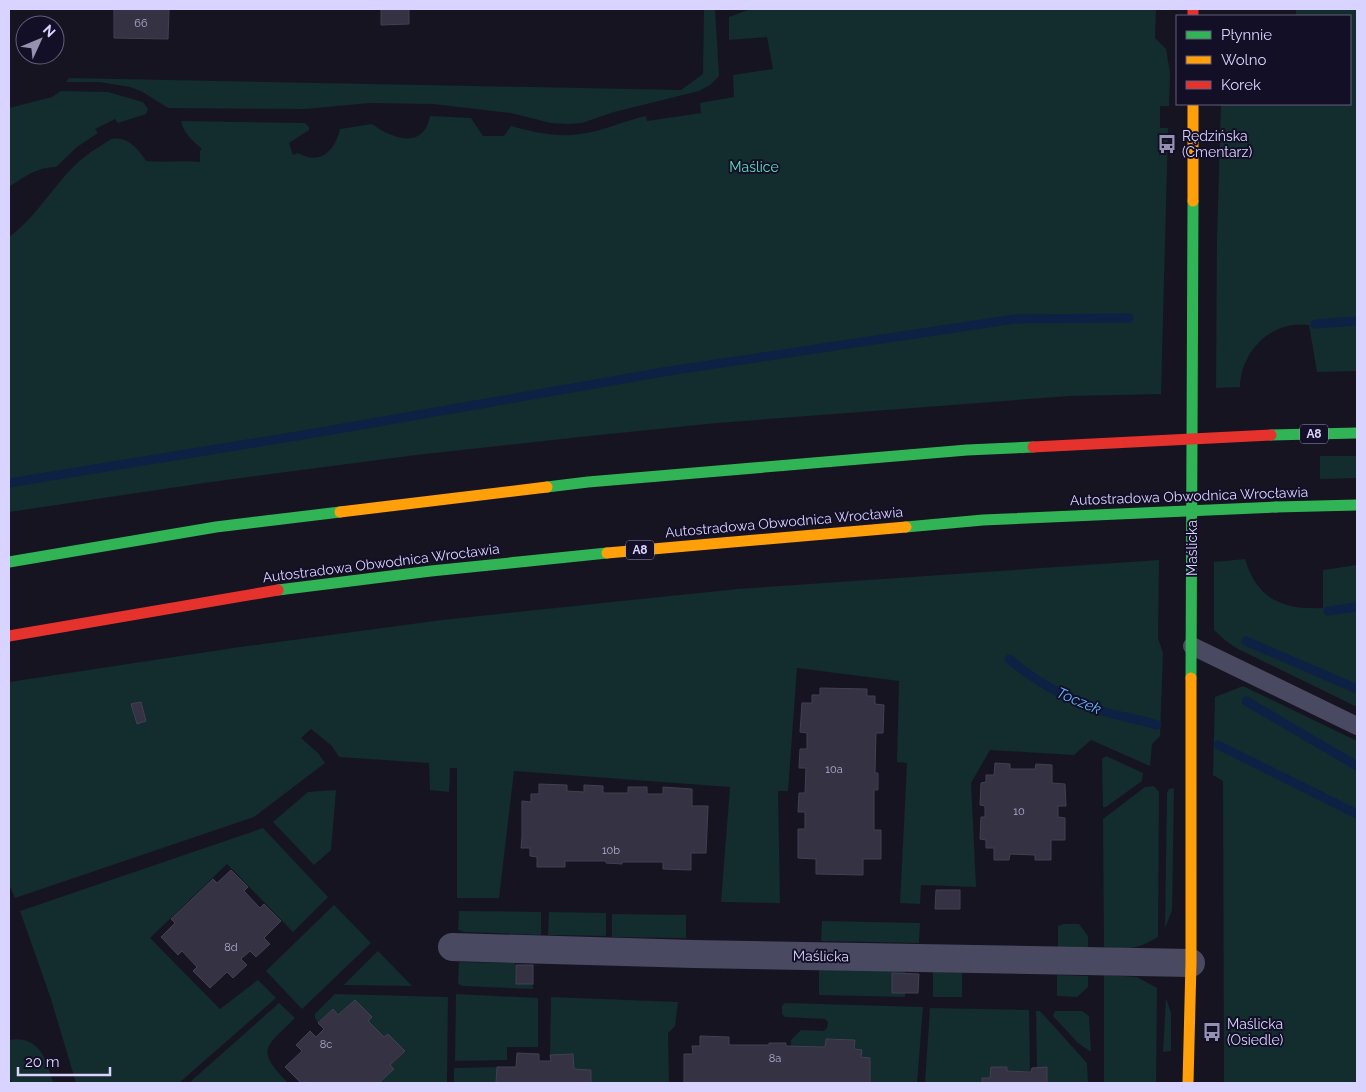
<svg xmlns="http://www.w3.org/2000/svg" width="1366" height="1092" font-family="Raleway,sans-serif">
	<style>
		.green { fill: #132c2d }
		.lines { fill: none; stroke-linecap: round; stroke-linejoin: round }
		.stream { stroke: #0d2144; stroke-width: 9 }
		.building { fill: #343243; stroke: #433f54 }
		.lane { stroke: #4a4962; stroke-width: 18 }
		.street { stroke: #4a4962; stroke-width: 28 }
		.fast { stroke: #30b455; stroke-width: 11 }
		.slow { stroke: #ff9f0a; stroke-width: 11 }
		.jam { stroke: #e5322d; stroke-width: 11 }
		.fast-bridge { stroke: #30b455; stroke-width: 11 }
		.slow-bridge { stroke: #ff9f0a; stroke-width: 11 }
		.jam-bridge { stroke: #e5322d; stroke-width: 11 }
		.labels { text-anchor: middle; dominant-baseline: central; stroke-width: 4; stroke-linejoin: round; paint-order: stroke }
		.number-label { font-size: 11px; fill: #b0acd0 }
		.shield { fill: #130f26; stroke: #9e99be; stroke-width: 1 }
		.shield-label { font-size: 12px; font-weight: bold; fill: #d9d4ff }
		.poi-label { font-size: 14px; fill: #d9d4ff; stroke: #130f26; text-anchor: start }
		.park-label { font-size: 14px; fill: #5fe0c0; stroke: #130f26 }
		.street-label { font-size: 14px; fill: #d9d4ff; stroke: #130f26 }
		.water-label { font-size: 15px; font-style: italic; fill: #62b6ff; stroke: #130f26 }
	</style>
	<rect width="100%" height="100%" fill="#161421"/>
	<g class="green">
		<path d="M704,9H715L719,76L710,85L699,91L614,112L582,123L568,124L551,123L511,113L433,104L370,103L305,109L168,108L141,91L130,87L99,82H66L69,78L681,90L703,74Z"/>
		<path d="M751,9H1156L1155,38L1166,49L1170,72L1169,106H1160V128H1168L1161,394L1069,396L717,423L580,437L416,455L211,482L9,512V237C44,212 60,169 99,147C103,145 108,140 112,139C128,136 139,150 146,161C164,163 182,160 200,162V151L202,149C193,141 183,133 181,121L305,123L309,127V130L289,143L293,155L298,153C321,166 335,150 340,129L372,124C392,139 424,150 430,116L471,118L483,136H504L511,126C534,132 557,138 581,134C603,131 624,121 646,116L647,121L701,113L700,103L734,97L733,75L773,69L767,37L729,40V17Z"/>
		<path d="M1296,9H1357V371L1317,372L1309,325C1271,320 1241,351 1240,387L1216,388L1217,238L1221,104H1350V16H1296Z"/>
		<path d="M61,91L108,92L143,102L148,109L146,114L118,123L115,119L95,129L98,133L77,147L56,167C37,167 24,177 9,187V108L52,97Z"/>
		<path d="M1320,456H1357V478L1320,479Z"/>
		<path d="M1245,559C1257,600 1284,610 1323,608V570L1357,565V707L1238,649L1226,641L1214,630V562Z"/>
		<path d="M1159,560L1158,638L1163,653L1160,736L1152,744L1150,766L1091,740L1074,755L990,750L971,783L976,887L921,885L920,904L900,903L907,763L897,762L899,681L797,668L788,791H778L780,903L721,902L730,787L514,771L499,898H457V768H450L449,792L430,790L429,763L339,757L332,746L311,729L301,738L318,753L325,763L254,817L15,898L9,884V682L240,647L442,620L612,602L738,589Z"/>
		<path d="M1243,686L1357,741V1083H1224L1223,781L1213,775L1215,697Z"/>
		<path d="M1106,756L1143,773L1142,781L1106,807H1103L1102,759Z"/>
		<path d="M1154,786L1159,792L1158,937C1136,950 1129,949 1104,947L1103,819L1145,787Z"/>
		<path d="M1174,788L1172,910L1165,928L1167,793L1169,789Z"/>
		<path d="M336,790L331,850L314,865L273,822L308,792Z"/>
		<path d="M263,828L328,897L293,932L227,864L150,938L220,1009L258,980L276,998L179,1083H76L51,999L20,911Z"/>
		<path d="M334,905L371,943L302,1009L266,971Z"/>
		<path d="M459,911L541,912V935L465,932L458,930Z"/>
		<path d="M549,912L606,913V936L548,935Z"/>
		<path d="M612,914L686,915V938L612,937Z"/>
		<path d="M822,921L920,923L919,943L821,941Z"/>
		<path d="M1064,924H1079L1088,936V947H1058V926Z"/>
		<path d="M378,951L412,986L344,985Z"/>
		<path d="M459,962L515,963L516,984H533V989L463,986L458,984Z"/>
		<path d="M819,970L905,971V973H892V992L905,993V997L819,995Z"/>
		<path d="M933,972L962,973V997H933Z"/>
		<path d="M1057,975L1088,976V987L1077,997L1057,996Z"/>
		<path d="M1104,975L1137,977L1157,988L1156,1083H1104Z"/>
		<path d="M335,994L448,997L447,1083H379L394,1069L390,1065L405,1051L388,1034L384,1037L368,1021L372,1017L355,1000L338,1015L333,1010L318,1023L315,1018V1014Z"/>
		<path d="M456,994L538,998V1047H507V1060L455,1061Z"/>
		<path d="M551,997L678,1002L675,1026L668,1033L669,1083H591V1070L574,1069L573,1054L550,1055Z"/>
		<path d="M1166,998L1171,1013V1051L1163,1052Z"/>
		<path d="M279,1003L295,1018C265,1048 255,1049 288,1083H189Z"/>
		<path d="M785,1003L923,1007L917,1083H870V1058L861,1057L862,1050L854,1049V1040L826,1039L825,1047L791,1046V1040L801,1030L824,1031L827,1028L828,1022L825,1019L785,1017L782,1014V1006Z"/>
		<path d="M930,1008L1029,1010L1030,1071H1007V1067H991L990,1078H982V1083H925Z"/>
		<path d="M1036,1011H1040L1087,1063L1088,1083H1047V1068H1037Z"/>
		<path d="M1055,1011H1082L1089,1016L1091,1052L1078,1043L1053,1016Z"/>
		<path d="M9,1040C39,1035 47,1060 53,1083H12L9,1077Z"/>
		<path d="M497,1067L496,1083H501H454V1068Z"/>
	</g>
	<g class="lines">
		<g class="stream">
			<path d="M1315,324L1357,321"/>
			<path d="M9,483L315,433L669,371L1015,319L1129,318"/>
			<path d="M1328,611L1357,607"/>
			<path d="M1246,641L1357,689"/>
			<path d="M1009,659C1038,683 1071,702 1108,713C1124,717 1141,720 1157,725"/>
			<path d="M1246,701L1357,766"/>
			<path d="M1218,745L1357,814"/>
		</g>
	</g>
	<g class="building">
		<path d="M114,9H169L168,39L114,38Z"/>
		<path d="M381,9H409V24L381,25Z"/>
		<path d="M820,688L867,689V696H875V704L884,705L883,733H876L875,773H878V790H874V830H881V859H863V875L816,874V859L798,858V829H805V812H798L799,793H805L806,768H799L800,749H807V733L800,732L802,703H812V695H820Z"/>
		<path d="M141,702L146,721L137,724L131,704Z"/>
		<path d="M995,763L1010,764V769H1035L1036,764L1052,765V783L1065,784L1066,806H1058V817L1065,818V840H1051V860H1035V855L1010,854L1009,860H994V848H986V840L980,839L981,817H985V806L980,805L981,783L986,782V775H994Z"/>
		<path d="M539,784L567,785V791L584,792V785L603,786V793H628V787H647V794H663V787L692,789V806H708L706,853H691V870L663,869V862H622V864L606,863V861H565V867H537V857L530,856V848H521L522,836V801L531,802V794H539Z"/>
		<path d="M231,870L248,887L244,891L260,908L264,904L281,921L264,938L270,944L256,957L250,951L241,959L247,965L233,978L227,972L210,988L193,971L197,967L182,951L178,955L161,937L175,923L171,919L213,879L217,883Z"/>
		<path d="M936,890H960V909H935Z"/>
		<rect x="516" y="965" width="17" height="19"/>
		<path d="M892,973L919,974L918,993H892Z"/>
		<path d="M355,1000L372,1017L368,1021L384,1037L388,1034L405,1051L390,1065L394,1069L379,1083H308L306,1081L301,1083L285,1067L302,1051L296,1045L310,1031L316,1037L324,1029L318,1023L333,1009L338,1015Z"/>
		<path d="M700,1036L729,1037V1045H769V1043H786V1046L825,1047L826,1039L855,1040L854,1049L862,1050L861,1057L870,1058V1083H684V1054H693L692,1046H700Z"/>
		<path d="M517,1053L539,1054V1061H551L550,1055L573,1054L574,1069L591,1070V1083H496L497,1067H516Z"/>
		<path d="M991,1067H1007V1071L1031,1072L1032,1068L1047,1067V1083H982V1078H990Z"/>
	</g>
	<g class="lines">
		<path class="lane" d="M1192,646L1357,726"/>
		<path class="street" d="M452,947L694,954L1191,963"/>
		<g class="fast">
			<path d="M1271,435L1357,433"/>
			<path d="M1276,507L1357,505"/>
			<path d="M1191,678L1193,201"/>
		</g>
		<g class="slow">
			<path d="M1193,201V104"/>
			<path d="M1188,1083L1191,963V678"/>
		</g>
		<path class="jam" d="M1193,9V16"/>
		<g class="fast-bridge">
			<path d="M547,487L588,482L967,450L1033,447"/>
			<path d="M906,527L983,520L1276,507"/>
			<path d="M9,562L216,527L340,512"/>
			<path d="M278,590L431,571L607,553"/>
		</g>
		<g class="slow-bridge">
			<path d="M340,512L547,487"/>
			<path d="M607,553L906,527"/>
		</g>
		<g class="jam-bridge">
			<path d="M1033,447L1271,435"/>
			<path d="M9,636L278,590"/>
		</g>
	</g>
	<defs>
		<g id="bus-bare" transform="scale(1.5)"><path d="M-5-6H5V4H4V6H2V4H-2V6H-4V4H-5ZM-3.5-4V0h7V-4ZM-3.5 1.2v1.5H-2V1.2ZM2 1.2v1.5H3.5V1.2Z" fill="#9591b1" stroke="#130f26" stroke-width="2.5" paint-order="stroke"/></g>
	</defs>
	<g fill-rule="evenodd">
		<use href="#bus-bare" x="1167" y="144"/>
		<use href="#bus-bare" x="1212" y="1032"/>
	</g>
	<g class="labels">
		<g class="number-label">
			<text x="141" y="23">66</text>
			<text x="834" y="769">10a</text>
			<text x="1019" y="811">10</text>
			<text x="611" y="850">10b</text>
			<text x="231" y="947">8d</text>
			<text x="326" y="1044">8c</text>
			<text x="775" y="1058">8a</text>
		</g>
		<g class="shield">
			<rect x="1300" y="424.5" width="28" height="19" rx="4"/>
			<rect x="626" y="540.5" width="28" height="19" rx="4"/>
		</g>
		<g class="shield-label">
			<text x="1314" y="434">A8</text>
			<text x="640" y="550">A8</text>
		</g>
		<g class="poi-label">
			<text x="1182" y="136">Rędzińska<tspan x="1182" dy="16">(Cmentarz)</tspan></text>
			<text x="1227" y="1024">Maślicka<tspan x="1227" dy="16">(Osiedle)</tspan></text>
		</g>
		<g class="park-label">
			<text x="754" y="167">Maślice</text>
		</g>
		<g class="street-label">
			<text transform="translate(1189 496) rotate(-2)">Autostradowa Obwodnica Wrocławia</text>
			<text transform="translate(784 522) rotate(-5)">Autostradowa Obwodnica Wrocławia</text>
			<text transform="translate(1192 548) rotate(-90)">Maślicka</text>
			<text transform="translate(381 563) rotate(-7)">Autostradowa Obwodnica Wrocławia</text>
			<text transform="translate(821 956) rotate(1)">Maślicka</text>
		</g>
		<g class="water-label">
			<text transform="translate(1079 701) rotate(23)">Toczek</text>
		</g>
	</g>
	<rect width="1366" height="1092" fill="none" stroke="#d9d4ff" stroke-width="20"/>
	<rect x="1176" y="15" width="175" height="90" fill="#130f26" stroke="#625e7d"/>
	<rect x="1186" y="31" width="25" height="8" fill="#30b455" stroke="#625e7d"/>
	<text x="1221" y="40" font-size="15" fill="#d9d4ff">Płynnie</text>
	<rect x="1186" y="56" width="25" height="8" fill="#ff9f0a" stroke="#625e7d"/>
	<text x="1221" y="65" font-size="15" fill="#d9d4ff">Wolno</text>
	<rect x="1186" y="81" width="25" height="8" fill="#e5322d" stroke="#625e7d"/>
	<text x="1221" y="90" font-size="15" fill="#d9d4ff">Korek</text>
	<g transform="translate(40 40) rotate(46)"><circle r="24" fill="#130f26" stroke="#625e7d"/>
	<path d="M0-4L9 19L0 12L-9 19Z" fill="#9591b1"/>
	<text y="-8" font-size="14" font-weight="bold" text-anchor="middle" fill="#d9d4ff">N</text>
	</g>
	<path d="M18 1067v8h92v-8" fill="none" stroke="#d9d4ff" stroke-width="2.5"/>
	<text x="25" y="1067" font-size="15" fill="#d9d4ff" stroke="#130f26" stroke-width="4" paint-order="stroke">20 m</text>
</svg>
